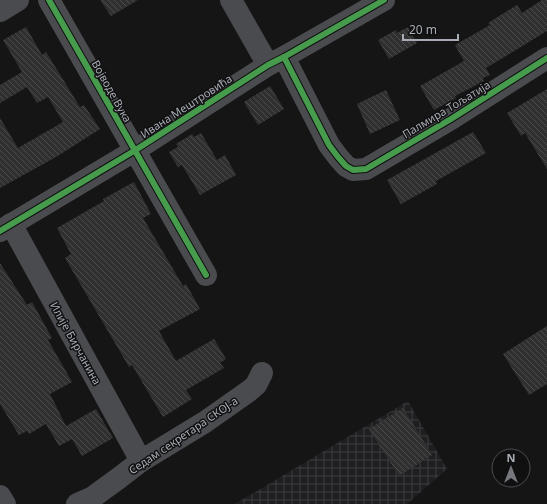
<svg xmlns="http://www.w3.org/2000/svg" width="547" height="504" font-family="'Noto Sans',sans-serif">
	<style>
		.industrial { fill: url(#industrial-grid) }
		.building { fill: url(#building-back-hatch) }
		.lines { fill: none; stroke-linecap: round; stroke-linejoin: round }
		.minor { stroke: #4a4b4e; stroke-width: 22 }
		.cycleway-casing { stroke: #101011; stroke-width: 8 }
		.cycleway { stroke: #469c4c; stroke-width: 6 }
		.labels { text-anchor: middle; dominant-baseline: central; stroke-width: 3; stroke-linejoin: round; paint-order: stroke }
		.street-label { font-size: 11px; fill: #a8acb5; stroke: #101011 }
	</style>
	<defs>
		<pattern id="industrial-grid" width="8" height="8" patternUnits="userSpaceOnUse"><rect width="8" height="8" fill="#1f1f21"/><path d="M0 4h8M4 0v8" fill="none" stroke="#3d3d3f"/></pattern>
		<pattern id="building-back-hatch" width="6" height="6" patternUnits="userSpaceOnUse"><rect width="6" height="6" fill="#303031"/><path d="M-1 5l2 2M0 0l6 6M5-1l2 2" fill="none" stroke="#4b4b4d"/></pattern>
	</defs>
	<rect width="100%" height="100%" fill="#151516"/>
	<path class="industrial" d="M408,401L447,469L407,504H235Z"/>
	<g class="building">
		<path d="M100,0H138L111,16Z"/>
		<path d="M542,0H547V31L486,68L490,75L483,78L484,81L455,96L456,98L434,110L420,86L464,61L455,45L490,25L488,23L517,5L522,13Z"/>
		<path d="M26,27L42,55L46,52L80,107L84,105L100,129L56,157L0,188V118L18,148L63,122L48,97L37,103L27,87L0,103V85L22,72L3,40Z"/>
		<path d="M408,27L417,43L389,59L378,40L396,30L397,33Z"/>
		<path d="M270,86L284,109L258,125L244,102Z"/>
		<path d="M547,89V169L525,133L521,136L507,113Z"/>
		<path d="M386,90L400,120L370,134L357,104Z"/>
		<path d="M473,132L486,153L436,181L437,184L401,204L387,180Z"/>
		<path d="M201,133L217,160L225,155L236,175L200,195L182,165L178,167L169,152L178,147L176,144L192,134L194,137Z"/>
		<path d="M134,182L151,214L143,218L183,286L186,284L200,309L159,331L176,361L214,339L226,359L220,363L224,368L186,390L192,399L163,417L132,365L129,367L65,258L71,254L57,228L104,201L103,199Z"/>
		<path d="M0,263L27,305L32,302L52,338L48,340L72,382L50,394L66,426L96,409L113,438L82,456L72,439L59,446L46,424L29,434L27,431L19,435L0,404Z"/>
		<path d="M547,326V384L529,395L503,354Z"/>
		<path d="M403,408L432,455L399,476L369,429Z"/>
	</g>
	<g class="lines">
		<g class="minor">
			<path d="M49,0L206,275"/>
			<path d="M231,0L268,65"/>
			<path d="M0,11L18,0"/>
			<path d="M284,57L329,145L338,157L346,166L353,170L366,169L451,119L547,58"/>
			<path d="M11,224L141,461"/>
			<path d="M0,231L134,151L268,65L284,57L384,0"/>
			<path d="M0,496L5,504"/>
			<path d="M77,504L93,497L119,478L141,461L205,422L249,391L256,385L262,373"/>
		</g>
		<g class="cycleway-casing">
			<g id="cycleway">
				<path d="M49,0L206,275"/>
				<path d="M284,57L329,145L338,157L346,166L353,170L366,169L451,119L547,58"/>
				<path d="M0,231L134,151L268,65L284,57L384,0"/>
			</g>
		</g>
		<use href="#cycleway" class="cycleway"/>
	</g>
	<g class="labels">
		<g class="street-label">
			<text transform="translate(112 91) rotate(61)">Војводе Вука</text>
			<text transform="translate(186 106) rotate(-33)">Ивана Мештровића</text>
			<text transform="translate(446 109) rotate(-31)">Палмира Тољатија</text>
			<text transform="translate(76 343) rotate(61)">Илије Бирчанина</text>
			<text transform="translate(183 435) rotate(-34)">Седам секретара СКОЈ-а</text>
		</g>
	</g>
	<g transform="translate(511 468)"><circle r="19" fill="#101011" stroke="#4d4e53"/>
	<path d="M0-3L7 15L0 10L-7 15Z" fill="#75777d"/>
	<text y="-6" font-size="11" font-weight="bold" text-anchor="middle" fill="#a8acb5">N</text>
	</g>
	<path d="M403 34v6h55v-6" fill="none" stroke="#a8acb5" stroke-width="2"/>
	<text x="409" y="34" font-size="12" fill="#a8acb5" stroke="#101011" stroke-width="3" paint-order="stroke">20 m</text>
</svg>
